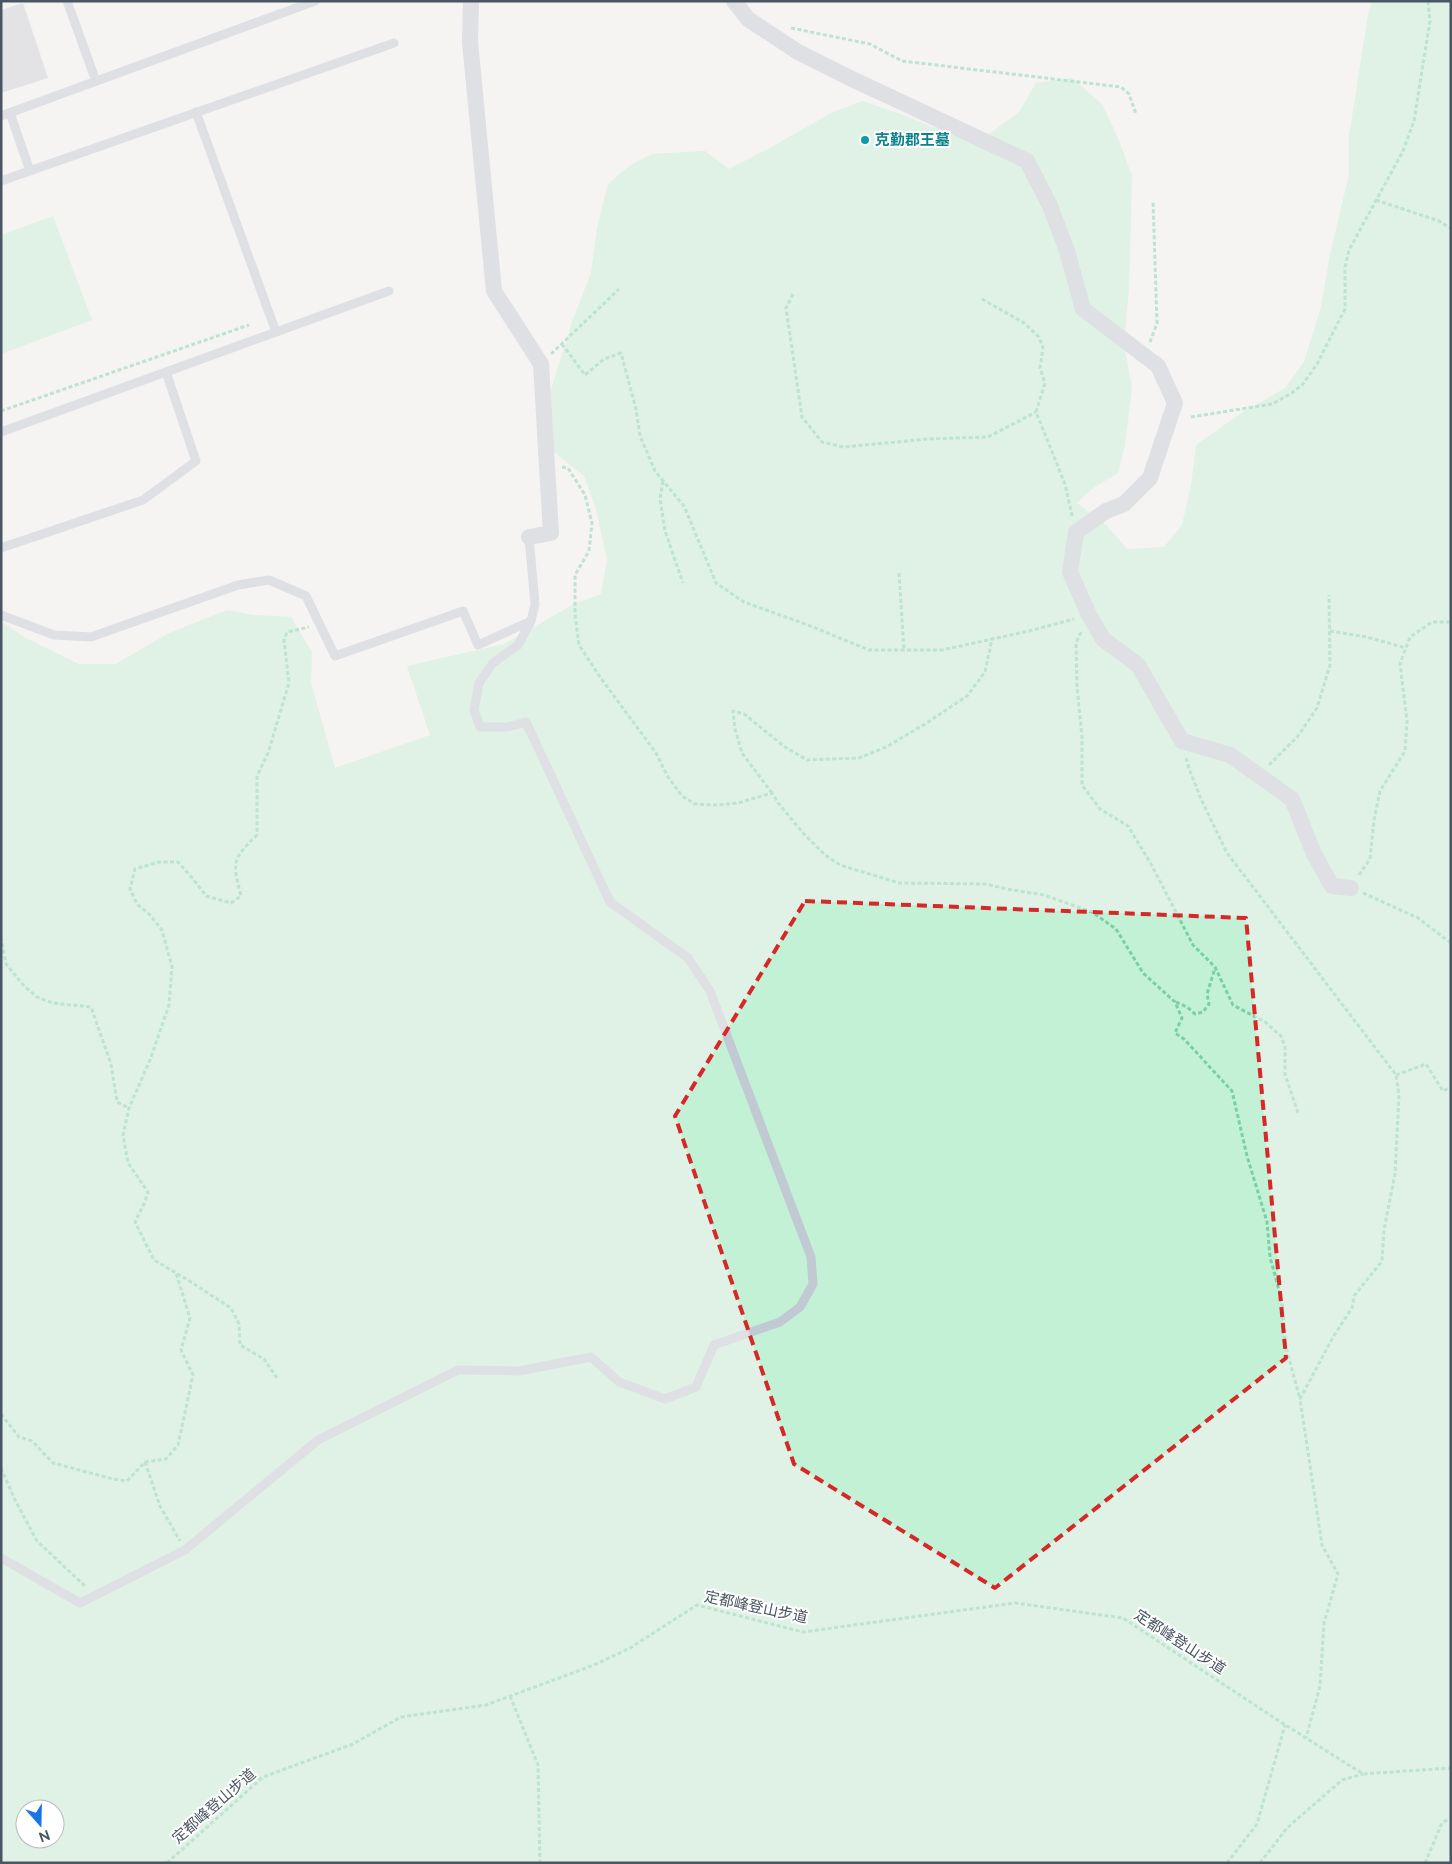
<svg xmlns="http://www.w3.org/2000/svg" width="1452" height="1864" font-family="Raleway,'Noto Sans SC',sans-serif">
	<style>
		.green { fill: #c3f1d5; fill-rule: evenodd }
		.building { fill: #cdcfd5 }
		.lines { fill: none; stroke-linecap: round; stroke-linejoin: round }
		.path { stroke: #7ad0a6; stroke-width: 3; stroke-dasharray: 4 2.5; stroke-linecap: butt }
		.service { stroke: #c1cad2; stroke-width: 9 }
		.minor { stroke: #c1cad2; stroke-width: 16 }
		.marked { fill: none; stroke: #d62828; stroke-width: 4; stroke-dasharray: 10 6; stroke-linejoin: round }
		.culture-dot { fill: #0f9aa8; stroke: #fff; stroke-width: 2 }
		.labels { text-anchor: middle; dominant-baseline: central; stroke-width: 4; stroke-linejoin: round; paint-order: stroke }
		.culture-label { font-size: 15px; font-weight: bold; fill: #0d838f; stroke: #fff; text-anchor: start }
		.street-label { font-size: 15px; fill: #4a5661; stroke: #fff }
	</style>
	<rect width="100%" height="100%" fill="#f5f3f3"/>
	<g class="green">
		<path d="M1372,1H1451V1863H1V621L24,637L79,664H116L167,634L227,610L253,615L291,617L312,652L311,683L335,768L430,735L407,666L504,644L576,603L601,594L607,560L596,509L584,476L545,445L546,406L572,322L591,273L597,228L608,184L632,164L652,154L705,151L729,169L770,148L831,113L862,101L898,113L932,127L985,137L1019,112L1036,83L1072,78L1102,104L1118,138L1132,176L1129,287L1124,344L1132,388L1125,445L1118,473L1093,488L1077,503L1107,526L1127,549L1164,547L1182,525L1191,486L1196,445L1240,414L1285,388L1304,362L1321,307L1330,254L1349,175V136L1368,15ZM25,1809H55V1839H25Z"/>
		<path d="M53,216L92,320L1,354V235Z"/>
	</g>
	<path class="building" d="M23,3L48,78L1,93V10Z"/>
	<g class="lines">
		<g class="path">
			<path d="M791,28L870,44L902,61L1121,87L1129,94L1136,114"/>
			<path d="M1376,200L1439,221L1451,229"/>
			<path d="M793,294L786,308L802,417L822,442L843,447L928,439L988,437L1036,412"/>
			<path d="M982,299L1024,323L1039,337L1043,348L1040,368L1045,383L1036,412L1065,484L1072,516"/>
			<path d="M1150,342L1157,323L1153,201"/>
			<path d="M562,344L585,375L604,359L621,353L636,409L640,436L655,471L684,506L716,583L744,602L808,625L869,650H942L1029,631L1074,619"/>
			<path d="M551,354L619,289"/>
			<path d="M1,411L249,325"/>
			<path d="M1191,417L1272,404L1292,393L1303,384L1317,364L1345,309V267L1349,250L1403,151L1414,121L1430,21L1428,1"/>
			<path d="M562,467L568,468L585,495L592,523L589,551L575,575V614L579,645L600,677L656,753L668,777L682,796L695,804L717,805L738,803L772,793L779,804L804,834L825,855L840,865L899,883L986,884L1007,889L1044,895L1092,912L1116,929L1143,973L1175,1002L1182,1018L1175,1033L1184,1039L1232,1091L1247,1156L1267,1222L1270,1257L1282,1301L1286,1347L1300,1399"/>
			<path d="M663,481L660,499L665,531L683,583"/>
			<path d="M899,573L904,650"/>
			<path d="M1330,631L1367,637L1406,648"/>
			<path d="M1081,632L1076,643L1077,687L1082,737V785L1100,809L1128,826L1151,864L1193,945L1215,967L1233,1005L1265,1022L1281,1036L1285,1047V1074L1298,1113"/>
			<path d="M1186,758L1190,771L1201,799L1227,853L1396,1075L1399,1095L1395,1174L1384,1230L1382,1261L1354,1296L1352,1308L1333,1337L1300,1399L1322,1545L1338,1574L1324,1623L1320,1686L1306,1738"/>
			<path d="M1269,765L1298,736L1317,708L1330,665L1329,595"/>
			<path d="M772,793L742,753L735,729L733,711L744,714L785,747L807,760L859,758L886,747L925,724L967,696L985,672L992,639"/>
			<path d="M1359,875L1370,859L1374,820L1380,791L1405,751L1407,721L1400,664L1410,637L1432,622H1451"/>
			<path d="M1363,893L1418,918L1451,943"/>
			<path d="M1,937L6,964L24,986L37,997L53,1003L91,1007L111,1064L117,1102L129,1108"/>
			<path d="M1176,1002L1187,1007L1195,1014L1203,1012L1209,1004L1207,994L1215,968"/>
			<path d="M1396,1075L1426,1064L1443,1091L1451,1087"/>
			<path d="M277,1378L264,1359L240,1345L239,1324L231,1308L188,1280L154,1260L135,1222L144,1204L148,1192L128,1163L123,1135L129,1108L150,1060L169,1005L172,967L162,930L149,914L137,904L130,889L135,869L159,862H178L194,880L206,896L231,903L241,896C232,861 232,860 257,835V776L268,753L289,683L284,640L287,632L309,627"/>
			<path d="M1,1414L19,1437L32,1441L53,1463L113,1479L127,1481L145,1462L166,1459L178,1445L193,1375L181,1350L190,1318L176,1273"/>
			<path d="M145,1462L160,1506L180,1541"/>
			<path d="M1,1468L15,1500L37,1541L86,1587"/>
			<path d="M510,1696L538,1765L540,1863"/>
			<path d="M167,1863L263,1777L353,1744L401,1717L486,1705L594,1665L630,1648L697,1605L803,1632L1015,1603L1123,1618L1276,1719L1363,1774L1451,1768"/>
			<path d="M1227,1863L1257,1824L1285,1725"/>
			<path d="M1260,1863L1287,1828L1342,1780L1363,1774"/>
			<path d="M1425,1863L1442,1823L1451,1818"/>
		</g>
		<g class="service">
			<path d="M67,1L96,81"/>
			<path d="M196,112L276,332"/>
			<path d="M10,113L30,171"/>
			<path d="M1,116L315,1"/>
			<path d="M1,181L394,43"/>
			<path d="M1,432L389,291"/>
			<path d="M1,548L143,500L196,461L166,372"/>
			<path d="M1,615L54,635L91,637L238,585L269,580L306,596L335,656L463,611L478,645L531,621"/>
			<path d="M1,1558L80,1603L185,1550L318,1440L458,1370L519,1371L591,1357L619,1382L665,1399L696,1387L714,1345L780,1322L800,1307L813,1284L811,1257L710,991L688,958L610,902L526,722L508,727H480L474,710L479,683L493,663L518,645L531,621L535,604L529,537"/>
		</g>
		<g class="minor">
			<path d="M471,1L470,42L494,291L541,364L551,533L529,537"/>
			<path d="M734,1L748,19L798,52L852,79L1027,161L1050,206L1067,251L1083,309L1158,366L1175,403L1150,478L1124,504L1106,511L1076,532L1070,572L1089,615L1103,639L1138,665L1182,741L1230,755L1292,799L1314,854L1332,886L1351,888"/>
		</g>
	</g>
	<path d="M0 0H1452V1864H0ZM805,901L1246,918L1286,1358L995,1588L794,1464L675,1116Z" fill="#f5f3f3" fill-opacity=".55" fill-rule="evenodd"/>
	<path class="marked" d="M805,901L1246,918L1286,1358L995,1588L794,1464L675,1116Z"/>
	<circle class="culture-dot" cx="865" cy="140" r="5"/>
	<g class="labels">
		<g class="culture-label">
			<text x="875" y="140">克勤郡王墓</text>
		</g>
		<g class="street-label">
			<text transform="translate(756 1607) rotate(12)">定都峰登山步道</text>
			<text transform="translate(1180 1642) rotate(33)">定都峰登山步道</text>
			<text transform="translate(214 1806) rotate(-41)">定都峰登山步道</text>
		</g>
	</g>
	<rect width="1452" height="1864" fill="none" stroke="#4a5661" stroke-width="5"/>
	<g transform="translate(40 1824) rotate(160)"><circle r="24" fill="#ffffff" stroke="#b7bbc0"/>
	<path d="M0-4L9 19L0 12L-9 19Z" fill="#1a73e8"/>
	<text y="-8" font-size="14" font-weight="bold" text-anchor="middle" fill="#4a5661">N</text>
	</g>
</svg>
